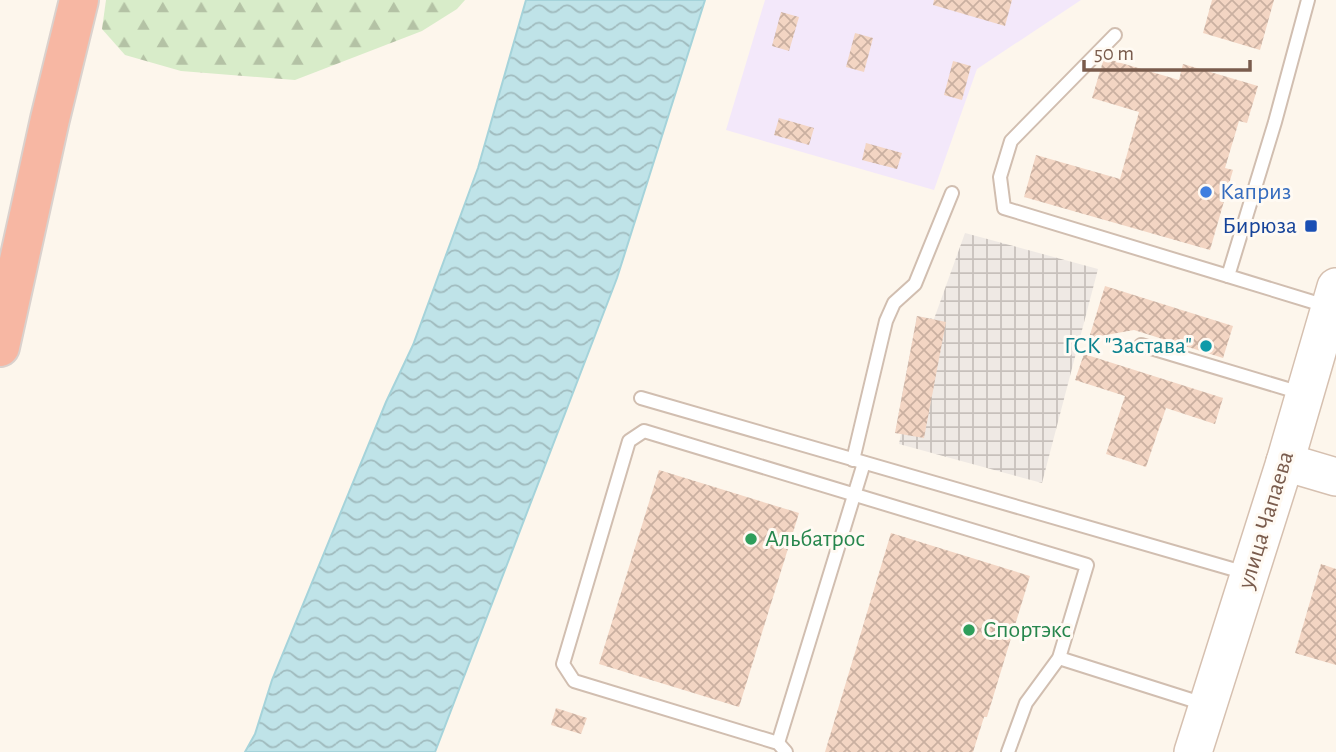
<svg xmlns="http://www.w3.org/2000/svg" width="1336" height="752" font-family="'Alegreya Sans',sans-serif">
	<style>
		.industrial { fill: url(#industrial-grid) }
		.education { fill: #f3e8fa }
		.forest { fill: url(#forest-firs) }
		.water { fill: url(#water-waves); stroke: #a5d3da; stroke-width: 2 }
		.building { fill: url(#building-cross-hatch) }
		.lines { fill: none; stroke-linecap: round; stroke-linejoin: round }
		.lane-casing { stroke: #d1beb0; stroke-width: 16 }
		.secondary-casing { stroke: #d6c0b0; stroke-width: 40 }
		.highway-casing { stroke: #dad1cd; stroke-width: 42 }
		.lane { stroke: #fff; stroke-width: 12 }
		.secondary { stroke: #fff; stroke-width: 37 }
		.highway { stroke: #f7b7a3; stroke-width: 38 }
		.shop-dot { fill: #3f7fe0; stroke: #fffaf3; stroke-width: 2.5 }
		.transit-dot { fill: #1a4fb4; stroke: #fffaf3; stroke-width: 2.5 }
		.culture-dot { fill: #0f9aa8; stroke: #fffaf3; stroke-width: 2.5 }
		.leisure-dot { fill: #2e9e5b; stroke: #fffaf3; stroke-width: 2.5 }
		.labels { text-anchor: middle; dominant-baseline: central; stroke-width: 6; stroke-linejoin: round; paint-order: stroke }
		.shop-label { font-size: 24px; fill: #366cbe; stroke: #fffaf3; text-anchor: start }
		.transit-label { font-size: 24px; fill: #164399; stroke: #fffaf3; text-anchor: end }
		.culture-label { font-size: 24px; fill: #0d838f; stroke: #fffaf3; text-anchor: end }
		.street-label { font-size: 24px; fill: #7a5c4d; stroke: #fffaf3 }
		.leisure-label { font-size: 24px; fill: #27864d; stroke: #fffaf3; text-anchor: start }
	</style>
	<defs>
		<pattern id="industrial-grid" width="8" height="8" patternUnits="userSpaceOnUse" patternTransform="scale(1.75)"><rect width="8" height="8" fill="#efe9e4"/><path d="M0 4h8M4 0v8" fill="none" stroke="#c7c0bb"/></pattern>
		<pattern id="forest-firs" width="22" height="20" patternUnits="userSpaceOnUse" patternTransform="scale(1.75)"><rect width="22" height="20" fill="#d8ecc9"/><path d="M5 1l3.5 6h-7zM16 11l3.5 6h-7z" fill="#b4c2a5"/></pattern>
		<pattern id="water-waves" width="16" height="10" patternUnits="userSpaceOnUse" patternTransform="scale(1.75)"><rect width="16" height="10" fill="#bfe3e8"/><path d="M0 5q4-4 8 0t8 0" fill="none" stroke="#a0bbbe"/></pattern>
		<pattern id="building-cross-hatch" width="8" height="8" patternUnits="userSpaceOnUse" patternTransform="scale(1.75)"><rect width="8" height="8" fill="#f3d5c3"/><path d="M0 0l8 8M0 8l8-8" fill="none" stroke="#cab0a1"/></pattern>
	</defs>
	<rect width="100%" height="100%" fill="#fdf6ec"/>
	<path class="industrial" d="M965,233L1098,269L1042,483L899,444L901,434L895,433L917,316L934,319Z"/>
	<path class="education" d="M765,0H1081L977,69L934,190L726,130Z"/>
	<path class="forest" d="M106,0H465L457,9L422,31L295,80L181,71L125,55L102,29Z"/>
	<path class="water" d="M526,0H705L617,278L435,752H245L255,734L272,680L386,402L413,345L478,168Z"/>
	<g class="building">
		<path d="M934,0H1012L1005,26L933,5Z"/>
		<path d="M1212,0H1274L1260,50L1203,33Z"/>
		<path d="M781,12L799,17L789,51L772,46Z"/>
		<path d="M855,33L873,38L864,72L846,67Z"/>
		<path d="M1104,58L1179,80L1183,64L1258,86L1247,123L1239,121L1225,168L1233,170L1210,250L1024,197L1036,155L1120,179L1139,112L1092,98Z"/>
		<path d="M953,61L971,66L962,100L944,95Z"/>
		<path d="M779,118L814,128L809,145L774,135Z"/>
		<path d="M866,143L902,153L897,169L862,160Z"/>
		<path d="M1105,286L1233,326L1223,358L1134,330L1089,338Z"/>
		<path d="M917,316L946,322L924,438L895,433Z"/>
		<path d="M1084,354L1223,398L1215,424L1166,408L1146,467L1106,454L1125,396L1075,380Z"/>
		<path d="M659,470L799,513L739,707L599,664Z"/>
		<path d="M891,533L1030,576L987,717H984L973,752H825Z"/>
		<path d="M1321,564L1336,569V665L1295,653Z"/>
		<path d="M556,708L587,718L581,734L551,725Z"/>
	</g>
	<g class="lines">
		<g class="lane-casing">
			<g id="lane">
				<path d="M1308,0L1275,122L1228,276L1326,306"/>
				<path d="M1115,35L1011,141L1000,177L1004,208L1228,276"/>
				<path d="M1141,345L1301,393"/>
				<path d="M641,398L1246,573"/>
				<path d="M853,460L886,321L894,303L915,284L952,193"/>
				<path d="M1059,658L1204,704"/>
				<path d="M778,743L864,463"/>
				<path d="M786,752L778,743L574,681L563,664L629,441L644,431L1087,565L1059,658L1026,703L1008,752"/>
			</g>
		</g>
		<g class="secondary-casing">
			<g id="secondary">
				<path d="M1285,462L1336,477"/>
				<path d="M1193,752L1285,462L1336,287"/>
			</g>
		</g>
		<g class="highway-casing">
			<path id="highway" d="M0,347L50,119L79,0"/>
		</g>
		<use href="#lane" class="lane"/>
		<use href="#secondary" class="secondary"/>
		<use href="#highway" class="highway"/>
	</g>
	<circle class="shop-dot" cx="1206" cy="192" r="7"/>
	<rect class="transit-dot" x="1304" y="219" width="14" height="14" rx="3.5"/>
	<circle class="culture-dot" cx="1206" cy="346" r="7"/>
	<g class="leisure-dot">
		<circle cx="751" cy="539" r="7"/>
		<circle cx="969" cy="630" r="7"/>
	</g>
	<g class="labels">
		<g class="shop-label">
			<text x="1220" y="192">Каприз</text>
		</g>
		<g class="transit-label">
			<text x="1297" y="226">Бирюза</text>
		</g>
		<g class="culture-label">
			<text x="1192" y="346">ГСК "Застава"</text>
		</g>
		<g class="street-label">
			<text transform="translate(1266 520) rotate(-73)">улица Чапаева</text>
		</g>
		<g class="leisure-label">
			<text x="765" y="539">Альбатрос</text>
			<text x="983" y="630">Спортэкс</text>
		</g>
	</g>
	<path d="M1084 60v10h166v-10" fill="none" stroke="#7a5c4d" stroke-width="3.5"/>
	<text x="1094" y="60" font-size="21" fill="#7a5c4d" stroke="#fffaf3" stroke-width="5" paint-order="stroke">50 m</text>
</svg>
